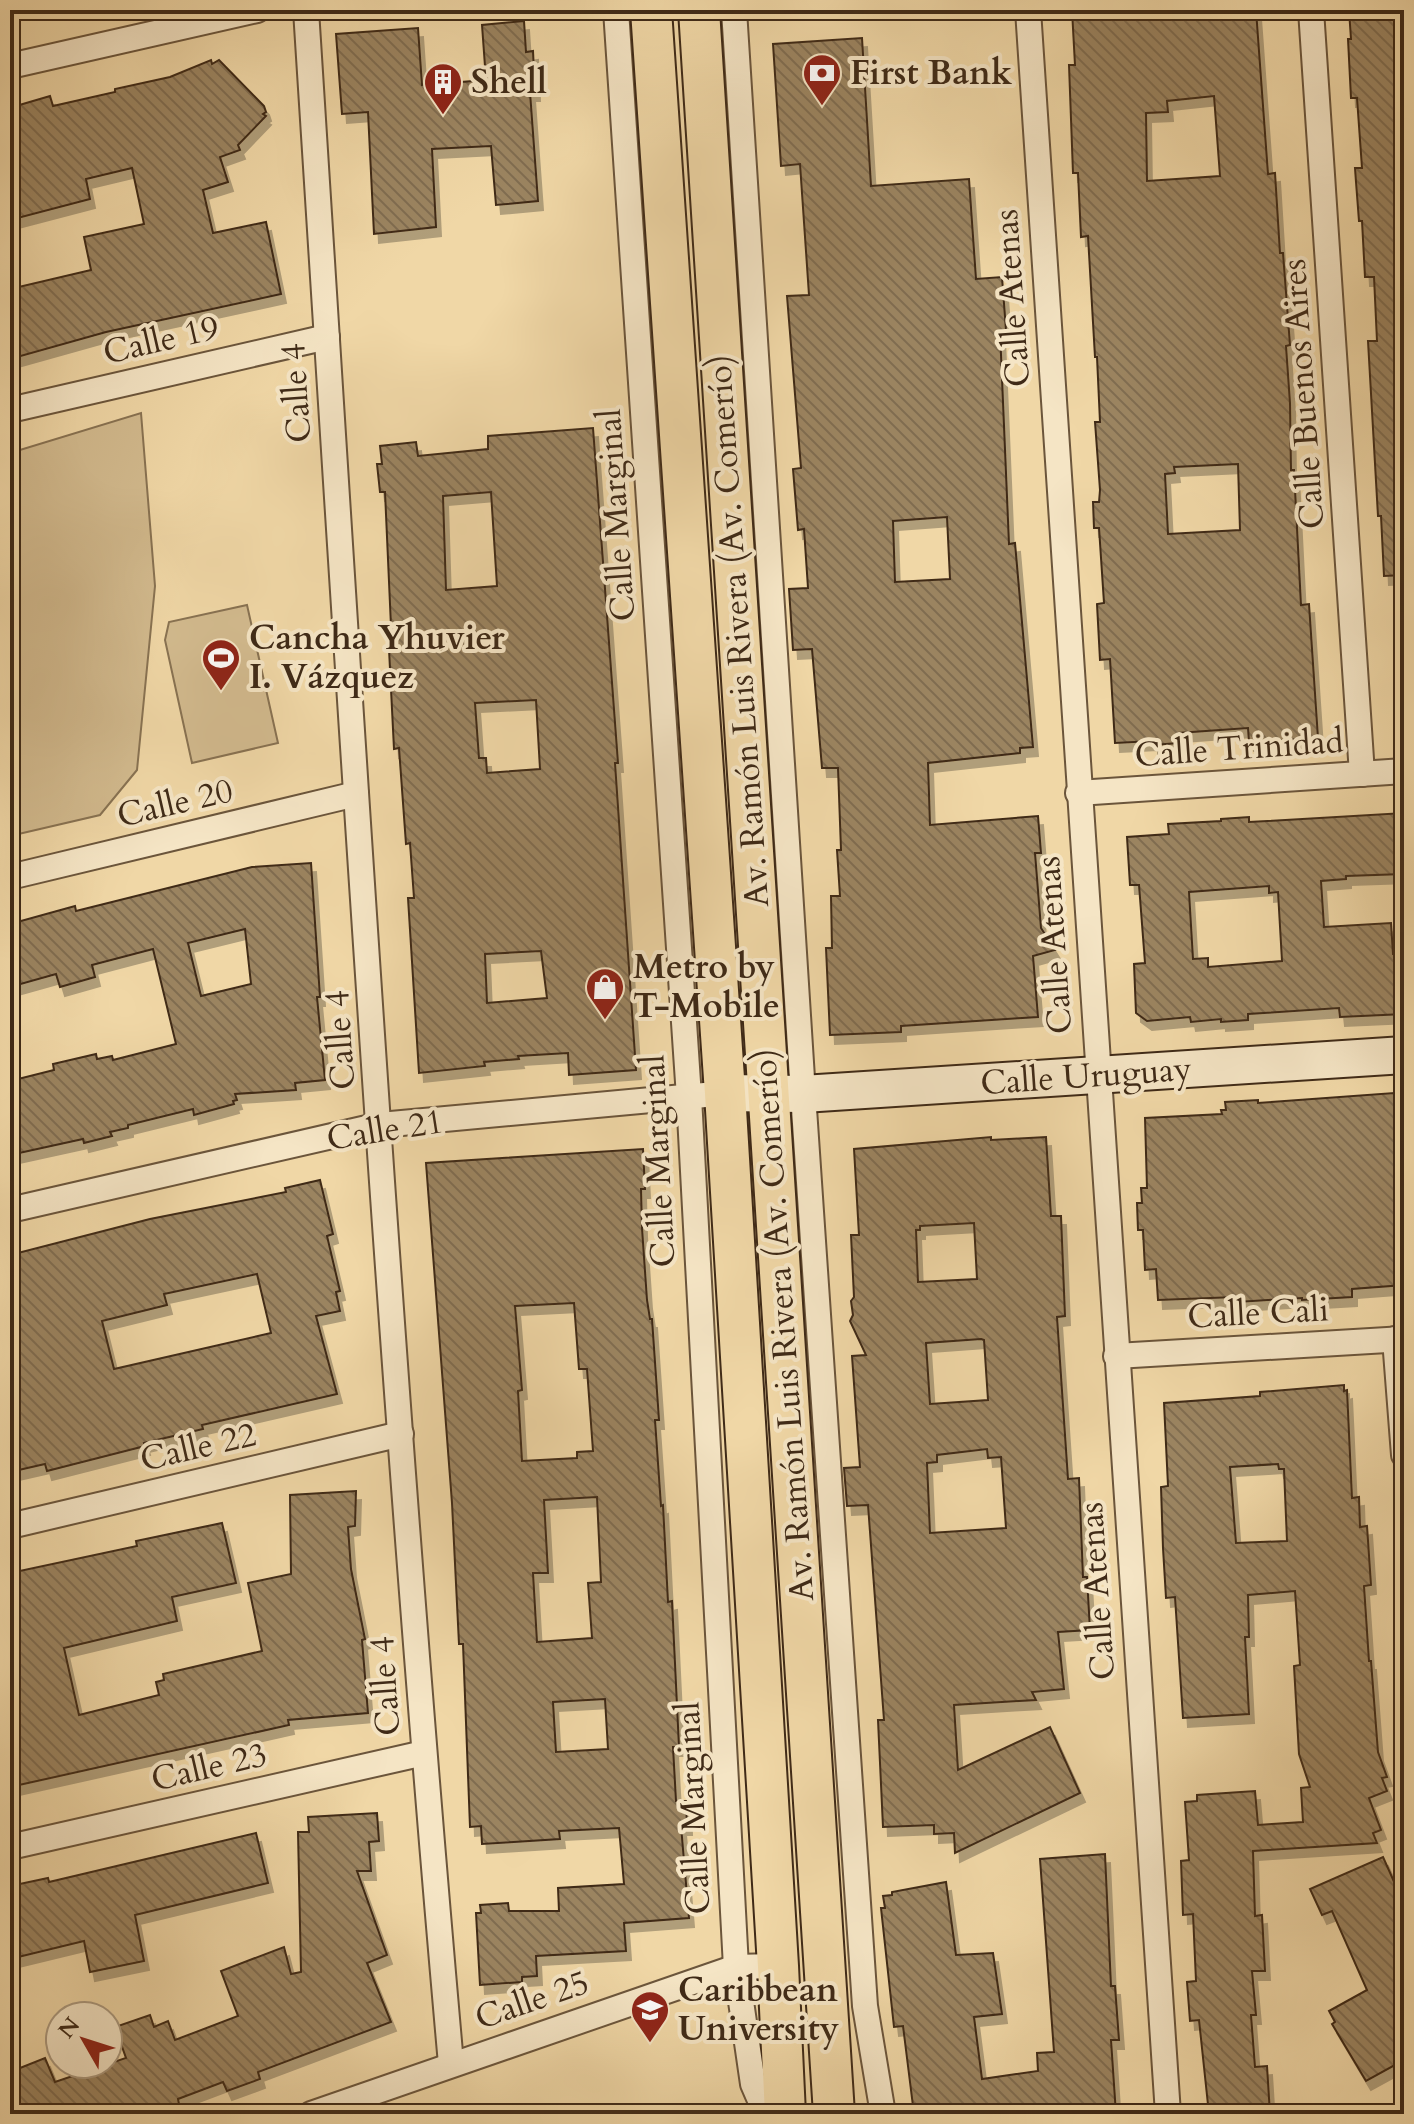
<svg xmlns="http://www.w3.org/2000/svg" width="1414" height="2124" font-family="Cardo,serif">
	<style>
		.green { fill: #d2ba8e; stroke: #887252; stroke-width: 2 }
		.building { fill: url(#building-back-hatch); stroke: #3f2a17; stroke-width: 2; fill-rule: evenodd; filter: url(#shadow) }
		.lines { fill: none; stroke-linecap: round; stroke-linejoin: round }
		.street-casing { stroke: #6b553b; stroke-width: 28 }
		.secondary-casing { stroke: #3f2a17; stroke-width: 40 }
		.primary-casing { stroke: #3f2a17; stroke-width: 44 }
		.street { stroke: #f5e5c5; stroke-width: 24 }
		.secondary { stroke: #f5e5c5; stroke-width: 36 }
		.primary { stroke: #f0d7a6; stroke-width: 40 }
		.labels { text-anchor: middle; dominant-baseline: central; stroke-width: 8; stroke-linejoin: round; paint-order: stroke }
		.poi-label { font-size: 34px; font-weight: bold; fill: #3f2a17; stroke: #f5e5c5; text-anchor: start }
		.street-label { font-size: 34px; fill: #3f2a17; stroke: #f5e5c5 }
	</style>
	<defs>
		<pattern id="building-back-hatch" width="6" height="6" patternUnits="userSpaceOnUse" patternTransform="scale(2)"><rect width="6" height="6" fill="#9b8461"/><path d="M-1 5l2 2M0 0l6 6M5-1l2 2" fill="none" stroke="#806c4f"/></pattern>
		<filter id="shadow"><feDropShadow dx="5" dy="9" stdDeviation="0" flood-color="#0004"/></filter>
	</defs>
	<rect width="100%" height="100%" fill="#f0d7a6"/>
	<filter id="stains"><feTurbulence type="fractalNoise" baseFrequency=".0025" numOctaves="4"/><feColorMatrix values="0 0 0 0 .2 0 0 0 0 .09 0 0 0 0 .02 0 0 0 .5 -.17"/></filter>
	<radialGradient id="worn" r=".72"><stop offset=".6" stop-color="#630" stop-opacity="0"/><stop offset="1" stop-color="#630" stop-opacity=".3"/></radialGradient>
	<g class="green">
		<path d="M141,413L155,586L137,770L100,815L10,836V453Z"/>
		<path d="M247,605L278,743L192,763L165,640L169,622Z"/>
	</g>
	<g class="building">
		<path d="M1072,10H1256L1268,174L1275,173L1280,253H1283L1290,345L1286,346L1290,403L1291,470H1294L1301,605L1309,604L1318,738L1249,742L1248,728L1178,733L1179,743L1153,745V741L1115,743L1110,659L1100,660L1097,604L1104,603L1099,528H1094L1093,502H1099L1100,490L1095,422H1100L1097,357H1095L1088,236L1081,237L1078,173H1073L1069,65H1075ZM1214,96L1220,176L1147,181L1146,113L1168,112L1167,101ZM1238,464L1240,530L1168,534L1165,474L1175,473L1174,467Z"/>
		<path d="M1349,10H1404V575L1384,576L1381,516H1378L1368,341H1377L1374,277H1365L1362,221H1359L1356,182L1355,168H1362L1357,98H1351L1348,39H1351Z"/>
		<path d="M524,21L526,52L533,51L535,92H530L538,201L496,205L491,146L432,149L436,227L374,234L368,112L342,114L336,34L418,28L422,85L486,80L482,25Z"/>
		<path d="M862,38L871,186L969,179L976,279L1002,277L1006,330L1000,331L1009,544L1015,543L1033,747L1020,748V753L928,763L930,825L1038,816L1041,853H1035L1041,928L1055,950L1033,956L1038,1017L901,1026V1032L830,1035L826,948H832L831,896H840L837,850H841L838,768H822L812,649L793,650L789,589L808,588L804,529L798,530L793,469L801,468L787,296L809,295L800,164L781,166L773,44ZM947,517L950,579L895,582L893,521Z"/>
		<path d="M211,60L212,64L219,60L264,106L266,112L263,114L266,116L238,145L240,150L220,157L228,182L203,190L213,233L266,222L281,294L106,332L10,359V289L91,270L84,237L144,224L132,168L86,179L90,199L10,220V113L17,111L16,106L50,96L53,106L115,92V89L170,77Z"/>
		<path d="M593,428L618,763H615L636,1070L569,1075L568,1053L518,1056L519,1059L484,1062L485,1066L419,1073L408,898H414L410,843L406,844L399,748L394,749L389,649H392L385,492H380L377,464H382L380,446L416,442L418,456L488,449V436ZM491,492L497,586L446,590L443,496ZM536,700L540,769L487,773L486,758H479L475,703ZM541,951L547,998L487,1003L485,954Z"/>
		<path d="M1404,813V874L1346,876V879L1321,881L1324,927L1391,923L1393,954L1404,953V1014L1340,1017L1339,1008L1248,1014V1020L1221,1022V1019L1191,1022L1190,1017L1147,1021L1136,1013L1134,964L1145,963L1139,885H1130L1127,837L1169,834L1168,824L1221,821V819L1249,817V822ZM1269,886V893L1278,892L1282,961L1208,967V958L1193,959L1189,892Z"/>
		<path d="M311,863L320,997H317L325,1080L295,1083L296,1090L235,1094L237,1100L233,1101L234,1104L194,1115L193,1109L128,1125V1128L110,1132L112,1136L84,1143L83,1139L10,1155V1081L54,1070L53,1064L96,1054L97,1059L112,1056L113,1060L176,1044L153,949L92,965L95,977L60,987L56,974L10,987V924L75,906L76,911L252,867ZM245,929L251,984L201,996L188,943Z"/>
		<path d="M1394,1093V1103L1404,1102V1210L1400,1211L1404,1285L1352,1289V1297L1302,1300V1298L1237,1302L1236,1297L1158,1300L1156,1269L1145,1270L1143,1230H1138L1137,1203H1142L1141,1188H1147L1145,1118L1222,1114L1221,1110H1226L1225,1102L1258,1100V1103Z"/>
		<path d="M991,1137V1140L1046,1137L1051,1216H1061L1065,1316L1057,1317L1068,1479L1079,1478L1083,1577H1087L1090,1630L1058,1632L1064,1689L1032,1692L1036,1700L954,1705L958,1770L1050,1727L1080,1793L955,1853L954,1833L934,1834V1825L883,1827L878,1720H884L868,1505L847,1506L844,1468L860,1467L852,1356L866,1355L850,1321L853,1315L851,1301L854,1297L851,1235H859L854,1149ZM974,1223L977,1279L918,1282L916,1230H920V1226ZM981,1339L984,1340L988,1400L930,1404L926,1343ZM987,1449L988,1458L1001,1457L1006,1528L930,1533L927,1463L937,1462V1455Z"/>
		<path d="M643,1149L645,1189H641L642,1228L647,1300L650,1319H652L659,1420H655L661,1506L663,1505L668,1602L672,1601L679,1747H673L676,1801H686L687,1826H681L689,1918L624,1923L626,1951L536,1956L537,1976L522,1977V1982L480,1985L476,1913H481L480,1905L508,1903L509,1911H559L558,1888L624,1884L619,1828L559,1831L560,1839L482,1844L481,1826L470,1827L463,1644H459L452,1503L426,1163ZM574,1303L579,1369H587L593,1451L577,1452V1458L522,1461L518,1391L522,1390L515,1306ZM597,1497L601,1582L588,1583L592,1638L537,1642L533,1573H548L544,1500ZM605,1699L608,1749L556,1752L553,1702Z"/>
		<path d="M320,1180L333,1234L327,1236L340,1291L336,1292L340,1311L316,1316L337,1394L202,1425L203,1429L144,1443L145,1446L47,1471L45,1464L10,1472V1255L150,1219L286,1192L285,1188ZM257,1274L271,1333L114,1369L102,1321L167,1305L164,1294Z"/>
		<path d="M1344,1385V1391L1347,1390L1352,1498L1359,1497L1360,1527L1367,1526L1371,1585L1364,1586L1369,1661H1371L1378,1752L1387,1777L1382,1778L1387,1791L1369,1798L1381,1830L1373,1833L1377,1843L1253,1851L1255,1916L1262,1915L1265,1971H1252L1256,2015H1251L1255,2067L1267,2066L1270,2114H1209L1199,2020L1190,2021L1187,1982L1196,1981L1193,1914L1183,1915L1181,1861L1189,1860L1185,1802L1197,1801V1795L1255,1791L1258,1825L1303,1822L1301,1788L1310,1787L1299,1754L1294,1666L1300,1665L1295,1591L1248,1595L1249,1637H1245L1249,1714L1183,1718L1175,1597L1166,1598L1163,1548L1161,1487L1168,1486L1164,1403L1260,1396V1392ZM1278,1464L1279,1469H1284L1287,1541L1236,1543L1230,1467Z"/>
		<path d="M356,1491L355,1526L348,1527L351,1569L365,1639L362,1640L368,1713L288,1720L289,1725L10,1787V1712L16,1711L15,1704L19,1703L10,1660V1573L137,1546L136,1541L222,1523L236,1583L172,1597L177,1621L64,1648L79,1715L159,1695L156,1682L164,1680L163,1674L262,1651L248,1583L291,1574L290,1495Z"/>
		<path d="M377,1813L379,1841L369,1842L371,1871H357L387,1955L367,1963L391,2022L258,2072L260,2079L227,2091L223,2082L178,2099L179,2104L150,2114H10V2072L45,2058L55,2082L126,2058L115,2027L150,2015L154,2027L168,2021L175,2040L238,2016L221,1971L284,1947L291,1974L301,1972L298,1832H309L308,1817Z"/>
		<path d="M256,1833L268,1883L135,1915L144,1961L90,1972L84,1941L10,1959V1886L48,1878L49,1882Z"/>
		<path d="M1105,1854L1111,1986H1115L1119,2040H1111L1116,2114H914L903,2026L894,2027L881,1908H885L883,1896L892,1895V1892L946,1882L956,1955L993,1953L1002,2014L974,2017L982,2079L1038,2071L1037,2053L1054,2052L1040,1859Z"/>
		<path d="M1383,1857L1404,1904V2056L1394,2062L1395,2065L1366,2081L1332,2024L1335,2022L1329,2011L1367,1990L1332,1911L1322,1915L1310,1889Z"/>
	</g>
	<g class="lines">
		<g class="street-casing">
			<g id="street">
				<path d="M306,10C350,695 390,1380 451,2064"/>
				<path d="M616,10L689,1097L736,1967L753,2084L766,2114"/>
				<path d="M734,10L803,1094L865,2006L883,2114"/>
				<path d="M1028,10L1168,2114"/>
				<path d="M1311,10L1362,774"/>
				<path d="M10,66L257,10"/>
				<path d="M10,410L327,337"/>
				<path d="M1078,793L1404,771"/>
				<path d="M10,877L356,794"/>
				<path d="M10,1210L380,1125L705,1095"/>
				<path d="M1395,1339L1404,1455"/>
				<path d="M1116,1356L1404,1339"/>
				<path d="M10,1526L401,1434"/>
				<path d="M10,1847L424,1753"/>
				<path d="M311,2114L736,1967L778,1966"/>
			</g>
		</g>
		<g class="secondary-casing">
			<path id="secondary" d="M725,1093L803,1094L1404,1055"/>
		</g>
		<g class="primary-casing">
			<g id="primary">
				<path d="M651,10L725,1093L778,1966L785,2114"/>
				<path d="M699,10L834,2114"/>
			</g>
		</g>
		<use href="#street" class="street"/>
		<use href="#secondary" class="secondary"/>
		<use href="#primary" class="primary"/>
	</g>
	<defs>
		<g id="bank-pin" transform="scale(2)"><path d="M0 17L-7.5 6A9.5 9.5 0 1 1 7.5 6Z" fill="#8f2418" stroke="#f5e5c5"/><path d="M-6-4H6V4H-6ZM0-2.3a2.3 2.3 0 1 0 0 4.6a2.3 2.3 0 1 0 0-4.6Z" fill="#fff"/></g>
		<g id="building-pin" transform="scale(2)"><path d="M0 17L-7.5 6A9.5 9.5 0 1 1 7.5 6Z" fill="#8f2418" stroke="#f5e5c5"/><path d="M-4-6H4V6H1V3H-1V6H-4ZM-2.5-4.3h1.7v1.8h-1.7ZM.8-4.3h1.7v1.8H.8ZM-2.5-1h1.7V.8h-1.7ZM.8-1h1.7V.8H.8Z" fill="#fff"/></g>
		<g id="stadium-pin" transform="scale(2)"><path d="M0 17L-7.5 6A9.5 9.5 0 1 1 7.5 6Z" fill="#8f2418" stroke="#f5e5c5"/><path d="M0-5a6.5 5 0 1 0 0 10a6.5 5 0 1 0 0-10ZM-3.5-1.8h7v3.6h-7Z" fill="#fff"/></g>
		<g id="shop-pin" transform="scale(2)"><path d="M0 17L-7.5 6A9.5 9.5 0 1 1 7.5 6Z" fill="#8f2418" stroke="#f5e5c5"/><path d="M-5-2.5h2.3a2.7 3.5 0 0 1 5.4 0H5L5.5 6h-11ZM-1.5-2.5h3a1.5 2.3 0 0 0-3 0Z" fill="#fff"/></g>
		<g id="university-pin" transform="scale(2)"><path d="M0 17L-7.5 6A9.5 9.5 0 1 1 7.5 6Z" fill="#8f2418" stroke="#f5e5c5"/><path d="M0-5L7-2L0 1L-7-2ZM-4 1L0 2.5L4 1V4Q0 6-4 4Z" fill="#fff"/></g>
	</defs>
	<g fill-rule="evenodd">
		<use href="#bank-pin" x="822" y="73"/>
		<use href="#building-pin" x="443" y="82"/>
		<use href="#stadium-pin" x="221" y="658"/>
		<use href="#shop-pin" x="605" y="987"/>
		<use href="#university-pin" x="650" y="2010"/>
	</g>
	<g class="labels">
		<g class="poi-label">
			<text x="850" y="73">First Bank</text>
			<text x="471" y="82">Shell</text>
			<text x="249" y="638">Cancha Yhuvier<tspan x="249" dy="39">I. Vázquez</tspan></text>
			<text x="633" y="967">Metro by<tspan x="633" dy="39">T-Mobile</tspan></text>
			<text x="678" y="1990">Caribbean<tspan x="678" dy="39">University</tspan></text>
		</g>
		<g class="street-label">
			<text transform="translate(1012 298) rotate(-94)">Calle Atenas</text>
			<text transform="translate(161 340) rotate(-13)">Calle 19</text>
			<text transform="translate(296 393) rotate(-94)">Calle 4</text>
			<text transform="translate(1303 394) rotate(-94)">Calle Buenos Aires</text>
			<text transform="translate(616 515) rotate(-94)">Calle Marginal</text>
			<text transform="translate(738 631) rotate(-94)">Av. Ramón Luis Rivera (Av. Comerío)</text>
			<text transform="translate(1239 748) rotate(-4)">Calle Trinidad</text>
			<text transform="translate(175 803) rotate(-13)">Calle 20</text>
			<text transform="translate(1054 945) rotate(-94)">Calle Atenas</text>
			<text transform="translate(340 1040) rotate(-94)">Calle 4</text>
			<text transform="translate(1086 1076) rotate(-4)">Calle Uruguay</text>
			<text transform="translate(385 1130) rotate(-9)">Calle 21</text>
			<text transform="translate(658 1161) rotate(-93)">Calle Marginal</text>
			<text transform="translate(1258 1313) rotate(-3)">Calle Cali</text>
			<text transform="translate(783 1325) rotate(-94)">Av. Ramón Luis Rivera (Av. Comerío)</text>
			<text transform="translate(198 1447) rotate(-13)">Calle 22</text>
			<text transform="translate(1097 1591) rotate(-94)">Calle Atenas</text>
			<text transform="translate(385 1686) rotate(-94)">Calle 4</text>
			<text transform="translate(209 1767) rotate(-13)">Calle 23</text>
			<text transform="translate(693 1808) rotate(-93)">Calle Marginal</text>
			<text transform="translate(532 2000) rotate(-19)">Calle 25</text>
		</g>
	</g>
	<rect width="1414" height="2124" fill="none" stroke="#f0d7a6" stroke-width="40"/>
	<rect x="12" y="12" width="1390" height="2100" fill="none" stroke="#3f2a17" stroke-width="4"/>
	<rect x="20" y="20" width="1374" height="2084" fill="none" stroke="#3f2a17" stroke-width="2"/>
	<g transform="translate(84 2040) rotate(309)"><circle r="38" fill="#f5e5c5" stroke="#ac9a7f" stroke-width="2"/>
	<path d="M0-6L14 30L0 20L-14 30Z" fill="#8f2418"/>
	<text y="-12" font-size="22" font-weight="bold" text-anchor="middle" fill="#3f2a17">N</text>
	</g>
	<rect width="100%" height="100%" filter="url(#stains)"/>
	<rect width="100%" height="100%" fill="url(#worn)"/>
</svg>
